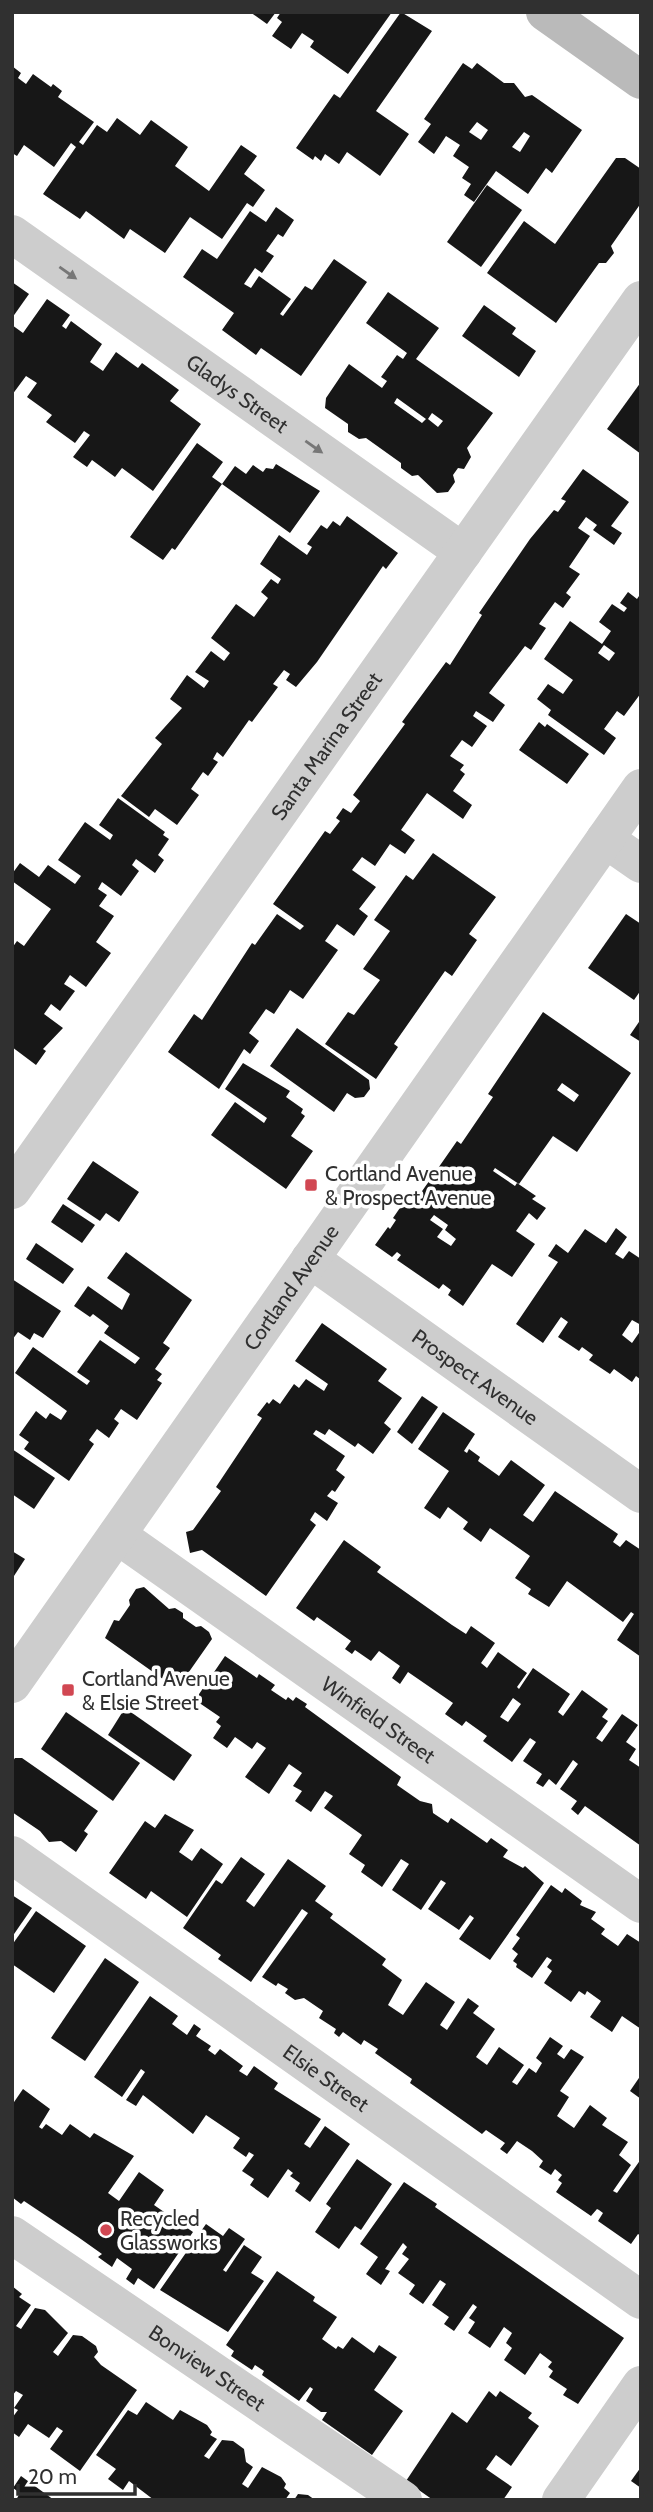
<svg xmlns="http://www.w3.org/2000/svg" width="653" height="2512" font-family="Cabin,sans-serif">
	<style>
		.building { fill: #171717; fill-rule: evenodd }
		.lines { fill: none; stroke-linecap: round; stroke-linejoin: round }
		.minor { stroke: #cdcdcd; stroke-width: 38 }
		.tertiary { stroke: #cdcdcd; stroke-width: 38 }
		.secondary { stroke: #bababa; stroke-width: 38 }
		.oneway { fill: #777 }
		.poi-dot { fill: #d14752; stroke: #fff; stroke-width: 2.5 }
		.labels { text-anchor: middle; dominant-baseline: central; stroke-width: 7; stroke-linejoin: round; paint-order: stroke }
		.street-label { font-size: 21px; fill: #303030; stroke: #fff }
		.poi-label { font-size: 21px; fill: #303030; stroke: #fff; text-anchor: start }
	</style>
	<rect width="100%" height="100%" fill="#fff"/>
	<g class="building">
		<path d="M250,12H276L267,24Z"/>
		<path d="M281,12H392L348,74L310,47L314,41L302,33L291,49L272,36L282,22L277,18Z"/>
		<path d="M401,12L432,31L376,111L409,134L380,176L347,152L339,164L325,154L321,161L315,156L313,160L296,148L334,94L340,98Z"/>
		<path d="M463,63L472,69L477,63L504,83H514L525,97L532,95L582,130L552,173L546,168L528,194L496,171L474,202L464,195L471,184L462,178L469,167L453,156L460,145L446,136L434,154L418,142L431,124L424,119ZM477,122L488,130L481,140L469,132ZM524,132L530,136L520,152L512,147Z"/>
		<path d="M12,66L21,73L18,78L26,84L33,74L51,87L53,84L62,91L58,97L94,122L79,142L83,145L97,125L107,132L117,118L140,135L151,120L188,147L175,166L209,191L241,145L257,156L244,174L265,190L253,207L247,203L222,239L190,217L165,253L130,229L124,239L86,211L80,219L43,194L76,147L71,143L54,167L24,145L17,156L12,153Z"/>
		<path d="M616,158H625L641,169V203L611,246L614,253L606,263H599L556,323L487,273L524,221L555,244Z"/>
		<path d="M487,185L522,210L481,267L447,242Z"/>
		<path d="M276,207L294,220L283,237L278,234L266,251L274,256L262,273L255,268L244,284L251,288L259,276L291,299L280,314L283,316L305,286L312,290L334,259L367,282L301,376L261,348L256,355L222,330L234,313L183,277L202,249L217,259L250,211L266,222Z"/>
		<path d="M12,282L29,294L12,318Z"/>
		<path d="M388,292L439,328L416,359L493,413L467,448L471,457L464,469L458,468L453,475L455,482L448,492L437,493L418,475L412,476L401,468V463L366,438L359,439L348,432V424L325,408L326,398L349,364L382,388L387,381L381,377L397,355L403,359L407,353L366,323ZM397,398L426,419L422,423L394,403ZM432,413L443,421L438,427L428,419Z"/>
		<path d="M47,299L70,315L62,326L66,329L71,321L102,344L90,362L103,371L116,352L138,368L142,363L179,390L170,401L201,424L153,491L122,468L115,477L92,460L87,467L73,457L90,435L84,431L75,443L46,422L52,415L27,397L37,383L26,376L12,395V325L23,333Z"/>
		<path d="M484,305L516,328L512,334L536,351L519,377L462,336Z"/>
		<path d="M641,382V454L607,429Z"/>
		<path d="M197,443L223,462L212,477L222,484L175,550L172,548L163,560L130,537Z"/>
		<path d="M276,464L320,491L290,533L222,484L235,466L246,474L253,465L263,472L266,468L273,469Z"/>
		<path d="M583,469L629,502L611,526L622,533L614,545L593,530L597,525L586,517L578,528L590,536L569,567L580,574L566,593L571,597L563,608L555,602L539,624L546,628L531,650L525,646L489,693L505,705L493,722L476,711L473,716L487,726L472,747L462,740L450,756L464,765L460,770L465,774L453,791L472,805L463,819L427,793L401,830L415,840L405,854L390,844L375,866L362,857L352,870L376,887L359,909L368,916L354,936L337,924L325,941L338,950L303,999L290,990L274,1014L266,1009L249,1033L259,1041L250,1054L244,1049L219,1089L168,1052L194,1014L202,1020L252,943L255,945L277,914L300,930L304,926L273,904L325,831L330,834L340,821L336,818L343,808L351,813L360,801L353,795L405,724L402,722L446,662L450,665L482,615L479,613L530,539L554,510L558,512L566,501L561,499Z"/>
		<path d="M347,516L398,553L386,569L383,566L317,662L296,687L286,680L290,674L284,670L273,684L278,687L252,722L249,720L223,757L217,752L213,759L218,762L208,776L203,772L191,789L199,795L177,825L155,809L149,817L121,796L162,744L155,738L182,708L170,699L187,675L204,688L209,681L195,672L211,651L224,661L230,653L211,638L236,604L254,617L268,598L261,592L271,579L278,584L281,579L260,564L279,535L307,555L312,547L307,544L321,525L327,529L333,521L340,526Z"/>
		<path d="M628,592L637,599L641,593V693L624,716L617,711L604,729L616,738L604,755L548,715L551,710L537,699L548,684L563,694L573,680L544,659L570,621L602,644L611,631L599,622L612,604L624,612L627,608L620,603ZM604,645L615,653L609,661L598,653Z"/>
		<path d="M539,722L545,727L547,724L589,754L567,784L519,750Z"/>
		<path d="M118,798L165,832L163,835L169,839L158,855L164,860L155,873L136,859L132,865L139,871L121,896L102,882L98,889L107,895L99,906L114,916L96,942L111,953L86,987L70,975L64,984L75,991L60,1011L51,1004L44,1014L63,1028L43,1049L46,1051L36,1065L12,1047V948L17,941L24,946L51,909L12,881V874L20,863L39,877L48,865L75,884L81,876L58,860L85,822L110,840L113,835L99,825Z"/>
		<path d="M433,853L496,897L469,934L477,940L452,976L445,971L394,1044L398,1047L376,1079L325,1044L348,1012L354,1015L380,980L363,969L390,931L374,920L406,875L413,880Z"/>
		<path d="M626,914L641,924V990L634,1000L588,968Z"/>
		<path d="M543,1012L631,1073L577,1152L553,1136L519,1184L495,1168L493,1171L515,1186L517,1183L536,1196L532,1199L546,1208L537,1220L529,1213L516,1231L535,1244L512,1277L492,1264L463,1306L448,1295L451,1290L443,1284L439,1289L397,1260L401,1255L397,1252L392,1257L375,1245L388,1227L390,1229L396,1220L393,1218L404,1202L411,1207L457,1141L461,1144L493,1097L488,1094ZM562,1083L579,1095L574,1102L557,1090ZM434,1215L448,1225L445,1230L456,1239L451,1246L437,1237L443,1229L430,1220Z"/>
		<path d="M641,1019V1042L630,1035Z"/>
		<path d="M297,1028L369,1080L370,1089L364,1097L355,1098L347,1093L334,1112L270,1066Z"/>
		<path d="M243,1063L290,1091L286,1097L303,1109L301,1113L305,1116L291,1136L313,1151L286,1189L211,1135L235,1102L264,1123L267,1118L225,1089Z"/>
		<path d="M93,1161L139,1192L119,1222L106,1213L100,1221L67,1199Z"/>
		<path d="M63,1204L95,1225L82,1243L51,1222Z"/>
		<path d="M616,1228L627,1237L615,1254L623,1259L629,1251L641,1259V1325L632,1320L622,1335L632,1343L641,1330V1380L636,1376L632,1382L614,1369L610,1374L589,1360L593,1355L582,1347L579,1351L558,1337L568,1322L561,1317L543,1343L516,1324L558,1262L548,1256L556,1244L568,1253L585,1229L606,1243Z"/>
		<path d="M36,1243L74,1269L63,1284L26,1259Z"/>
		<path d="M126,1252L192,1300L163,1343L170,1348L155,1369L162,1374L157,1380L162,1383L137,1420L121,1409L114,1419L119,1423L109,1438L97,1429L89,1440L94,1444L69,1481L24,1449L29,1442L19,1435L36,1411L46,1419L50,1413L61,1420L67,1411L15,1373L33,1347L87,1385L90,1381L77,1372L100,1340L135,1364L140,1358L104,1333L109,1326L93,1314L90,1317L74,1306L88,1286L122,1310L130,1294L107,1278Z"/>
		<path d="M12,1279L61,1311L43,1338L34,1333L30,1340L18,1332L12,1340Z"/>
		<path d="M322,1323L387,1369L378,1381L402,1398L384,1423L391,1429L373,1454L358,1443L355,1447L329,1429L325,1435L316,1430L313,1434L345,1456L336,1470L345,1477L335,1492L332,1490L327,1496L338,1503L327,1521L315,1512L310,1520L316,1525L266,1596L202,1550L190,1553L186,1532L193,1530L221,1491L216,1487L262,1418L257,1415L267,1402L269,1404L273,1399L280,1404L294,1384L299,1388L306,1379L324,1391L328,1384L295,1361Z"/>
		<path d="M422,1396L438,1407L412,1444L397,1432Z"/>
		<path d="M443,1412L475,1434L464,1451L467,1453L469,1449L480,1457L478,1461L499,1476L511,1460L545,1485L523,1515L533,1522L555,1491L618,1534L613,1542L620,1547L626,1540L641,1550V1657L617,1640L634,1614L631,1612L623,1622L567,1581L549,1607L528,1594L531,1589L515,1578L530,1556L490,1528L481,1542L463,1529L468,1522L448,1507L440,1519L424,1508L449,1471L418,1449Z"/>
		<path d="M12,1449L55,1478L34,1509L12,1494Z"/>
		<path d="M344,1540L381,1567L377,1572L452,1625L466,1634L471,1626L495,1643L481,1663L487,1668L498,1652L527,1673L517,1687L519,1689L533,1668L570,1694L558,1712L563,1716L582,1690L608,1709L602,1717L608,1721L596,1738L602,1742L622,1714L638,1725L626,1742L636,1749L629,1760L641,1768V1846L585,1806L578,1815L571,1809L577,1801L560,1789L578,1764L573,1760L556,1785L549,1779L543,1787L536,1783L542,1774L523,1761L536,1742L530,1738L512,1762L483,1741L487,1736L466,1721L462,1726L445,1714L453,1703L408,1672L400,1684L392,1678L400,1666L379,1651L371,1661L355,1650L352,1654L345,1649L351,1641L317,1617L314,1621L296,1608ZM513,1698L521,1704L508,1722L500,1717Z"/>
		<path d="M12,1551L25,1559L12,1579Z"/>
		<path d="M144,1587L169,1609L175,1608L183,1613V1618L196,1627L201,1626L209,1632L212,1639L177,1689L105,1638L114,1620L119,1621L130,1605L129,1600L136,1589Z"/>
		<path d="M225,1656L257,1678L259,1674L275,1685L271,1690L286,1700L288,1697L293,1701L296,1697L307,1704L305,1707L401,1777L397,1785L420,1801L432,1804L433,1813L448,1823L451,1818L487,1843L491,1838L508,1850L503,1857L523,1868L525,1866L544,1883L490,1960L459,1939L474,1918L470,1915L459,1930L428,1909L446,1883L441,1880L421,1910L392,1890L409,1864L401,1859L382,1887L361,1872L365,1865L349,1854L362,1835L324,1808L333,1796L325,1791L311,1812L295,1801L302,1791L293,1786L302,1773L289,1764L269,1794L245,1777L266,1748L257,1742L252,1749L235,1737L227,1748L213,1738L221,1726L216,1722L220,1717L195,1700Z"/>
		<path d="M125,1708L192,1755L174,1781L108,1735Z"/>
		<path d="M66,1712L140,1763L113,1801L41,1749Z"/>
		<path d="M15,1758H22L98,1811L84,1831L88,1834L76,1852L61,1841L49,1842L40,1831L12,1812V1762Z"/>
		<path d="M165,1814L194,1830L179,1852L192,1861L201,1848L223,1864L187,1917L151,1891L146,1899L109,1873L145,1821L155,1828Z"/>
		<path d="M241,1857L265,1874L246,1901L254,1907L288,1859L326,1886L315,1901L333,1914L330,1918L386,1959L382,1965L402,1980L388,2005L403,2015L426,1982L455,2002L440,2025L447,2030L468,1998L479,2006L473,2013L495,2029L476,2057L487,2065L499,2047L524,2065L512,2082L517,2085L529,2068L536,2073L542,2063L536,2058L550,2037L563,2046L557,2054L564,2059L571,2049L584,2057L560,2091L569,2097L557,2116L574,2128L590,2105L607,2118L602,2125L628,2142L619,2155L631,2165L613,2191L617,2193L641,2159V2236L638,2234L631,2244L598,2221L603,2213L599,2210L597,2209L591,2216L556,2192L562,2183L558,2180L562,2175L555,2169L551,2175L539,2167L543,2161L532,2151L517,2141L507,2154L500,2149L505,2143L486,2130L482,2134L410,2083L412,2079L375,2053L378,2049L364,2040L361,2045L343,2032L339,2037L334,2033L336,2029L319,2018L323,2011L304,1998L295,2000L285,1993L288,1989L278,1983L276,1986L262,1977L308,1913L302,1909L251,1982L218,1959L221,1955L183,1928L216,1880L222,1884Z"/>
		<path d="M551,1885L562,1893L565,1888L582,1901L580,1905L596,1912L591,1919L605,1929L601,1934L618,1946L627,1934L641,1943V2029L622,2016L612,2032L590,2017L601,2001L587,1991L585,1995L579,1991L571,2002L544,1983L552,1971L547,1967L552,1960L547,1957L532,1978L516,1967L517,1964L513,1961L518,1954L512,1949L520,1938L516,1935Z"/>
		<path d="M12,1895L32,1908L12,1937Z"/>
		<path d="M36,1911L86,1946L54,1993L12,1964V1945Z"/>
		<path d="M105,1958L139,1982L85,2061L51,2038Z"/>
		<path d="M150,1996L178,2016L172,2024L187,2035L194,2024L201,2029L196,2036L211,2046L208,2050L215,2055L220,2049L243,2066L239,2071L247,2076L254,2066L278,2083L274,2089L321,2119L304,2144L310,2148L325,2126L350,2144L310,2202L295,2191L300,2183L290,2176L293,2173L288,2169L268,2198L250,2185L254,2179L242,2171L254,2155L249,2152L246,2157L233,2148L240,2138L206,2115L193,2134L143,2095L136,2106L126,2100L145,2072L141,2069L122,2097L94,2077Z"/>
		<path d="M641,2075V2099L630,2091Z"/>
		<path d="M23,2089L50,2109L39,2127L42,2129L46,2124L62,2135L70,2124L90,2138L94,2133L134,2156L108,2193L119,2201L139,2172L164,2190L154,2205L193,2232L154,2289L138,2278L134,2285L126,2279L132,2269L117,2258L112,2267L98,2257L102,2254L78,2237L24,2201L21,2204L12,2197V2105Z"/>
		<path d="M357,2159L392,2184L361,2230L355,2226L339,2249L315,2232L331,2208L326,2204Z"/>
		<path d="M404,2182L437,2204L435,2207L624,2338L578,2404L563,2395L567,2389L549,2377L553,2371L548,2367L552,2362L540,2353L525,2375L504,2360L512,2348L506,2343L512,2333L504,2327L490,2348L468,2333L475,2322L469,2318L477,2307L473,2304L454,2331L444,2324L449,2317L432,2305L446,2284L440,2280L423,2304L409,2294L415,2285L398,2273L409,2259L402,2254L407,2247L403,2243L385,2269L390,2271L381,2285L366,2274L378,2257L360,2244Z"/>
		<path d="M206,2224L223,2236L229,2228L245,2239L223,2270L226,2272L244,2245L262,2257L251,2273L264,2281L228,2332L160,2290Z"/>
		<path d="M277,2271L315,2297L313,2301L337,2317L322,2339L336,2349L338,2346L343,2349L352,2337L374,2353L379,2345L397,2357L374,2390L403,2411L372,2455L322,2420L327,2412H321L306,2401L313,2389L310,2387L299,2401L262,2375L264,2371L255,2365L252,2370L231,2356L234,2351L226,2345Z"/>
		<path d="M12,2286L22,2294L19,2297L31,2305L16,2326L21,2329L35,2308L45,2310L68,2333L53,2352L58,2356L73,2335L82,2336L96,2346L98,2352L94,2357L101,2365L137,2390L80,2471L50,2449L63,2431L57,2427L49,2438L28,2424L19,2437L12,2432V2418L18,2410L14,2408L23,2395L16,2391L12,2396Z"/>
		<path d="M489,2391L496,2397L500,2391L532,2413L528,2418L539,2426L511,2466L496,2455L486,2469L512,2487L503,2500H433L406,2481L452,2412L467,2423Z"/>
		<path d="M146,2402L173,2420L180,2410L207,2425L212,2432L210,2435L217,2439L204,2456L209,2459L222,2440L233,2441L244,2449L246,2462L253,2467L242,2484L248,2488L262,2467L281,2477L286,2484L284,2488L290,2493L285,2500H154L129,2481L123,2490L108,2479L116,2469L96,2455L128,2410L137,2415Z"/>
		<path d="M641,2467V2488L631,2481Z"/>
		<path d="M21,2476L54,2500H16L20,2493L13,2488Z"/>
		<path d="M298,2494L308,2495L315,2500H294Z"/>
	</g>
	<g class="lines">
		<g class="minor">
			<path id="s1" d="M12,234L463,552"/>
			<path d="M605,839L641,864"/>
			<path id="s2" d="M12,1190L641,300"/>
			<path id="s3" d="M310,1259L641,1494"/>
			<path id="s4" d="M117,1535L641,1904"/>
			<path id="s5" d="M12,1855L641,2300"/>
			<path id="s6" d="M12,2235L403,2500"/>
			<path d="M561,2500L641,2385"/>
		</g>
		<path class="tertiary" id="s7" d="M12,1684L641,788"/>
		<path class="secondary" d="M545,12L641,80"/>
	</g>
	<defs><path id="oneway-solid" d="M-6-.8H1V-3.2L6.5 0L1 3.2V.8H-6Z" transform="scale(1.75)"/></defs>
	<g class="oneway">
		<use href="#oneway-solid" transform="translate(68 273) rotate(35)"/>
		<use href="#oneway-solid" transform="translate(314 447) rotate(35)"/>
	</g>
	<g class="poi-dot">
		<rect x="304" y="1178" width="14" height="14" rx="3.5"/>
		<rect x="61" y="1683" width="14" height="14" rx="3.5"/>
		<circle cx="106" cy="2230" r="7"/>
	</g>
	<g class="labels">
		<g class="street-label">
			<text stroke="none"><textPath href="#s1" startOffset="276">Gladys Street</textPath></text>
			<text stroke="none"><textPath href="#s2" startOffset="544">Santa Marina Street</textPath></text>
			<text stroke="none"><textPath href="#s7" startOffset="485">Cortland Avenue</textPath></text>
			<text stroke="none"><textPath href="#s3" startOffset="203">Prospect Avenue</textPath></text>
			<text stroke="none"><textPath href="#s4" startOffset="320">Winfield Street</textPath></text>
			<text stroke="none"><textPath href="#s5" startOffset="385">Elsie Street</textPath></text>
			<text stroke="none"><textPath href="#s6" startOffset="236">Bonview Street</textPath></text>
		</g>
		<g class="poi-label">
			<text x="325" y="1173">Cortland Avenue<tspan x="325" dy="24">&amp; Prospect Avenue</tspan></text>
			<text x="82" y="1678">Cortland Avenue<tspan x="82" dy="24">&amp; Elsie Street</tspan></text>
			<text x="120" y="2218">Recycled<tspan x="120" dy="24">Glassworks</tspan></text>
		</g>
	</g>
	<rect width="653" height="2512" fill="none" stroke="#303030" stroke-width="28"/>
	<path d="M18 2484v10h117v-10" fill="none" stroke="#303030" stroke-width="3.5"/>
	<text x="28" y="2484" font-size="21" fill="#303030" stroke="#ffffff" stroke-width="5" paint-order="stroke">20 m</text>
</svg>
